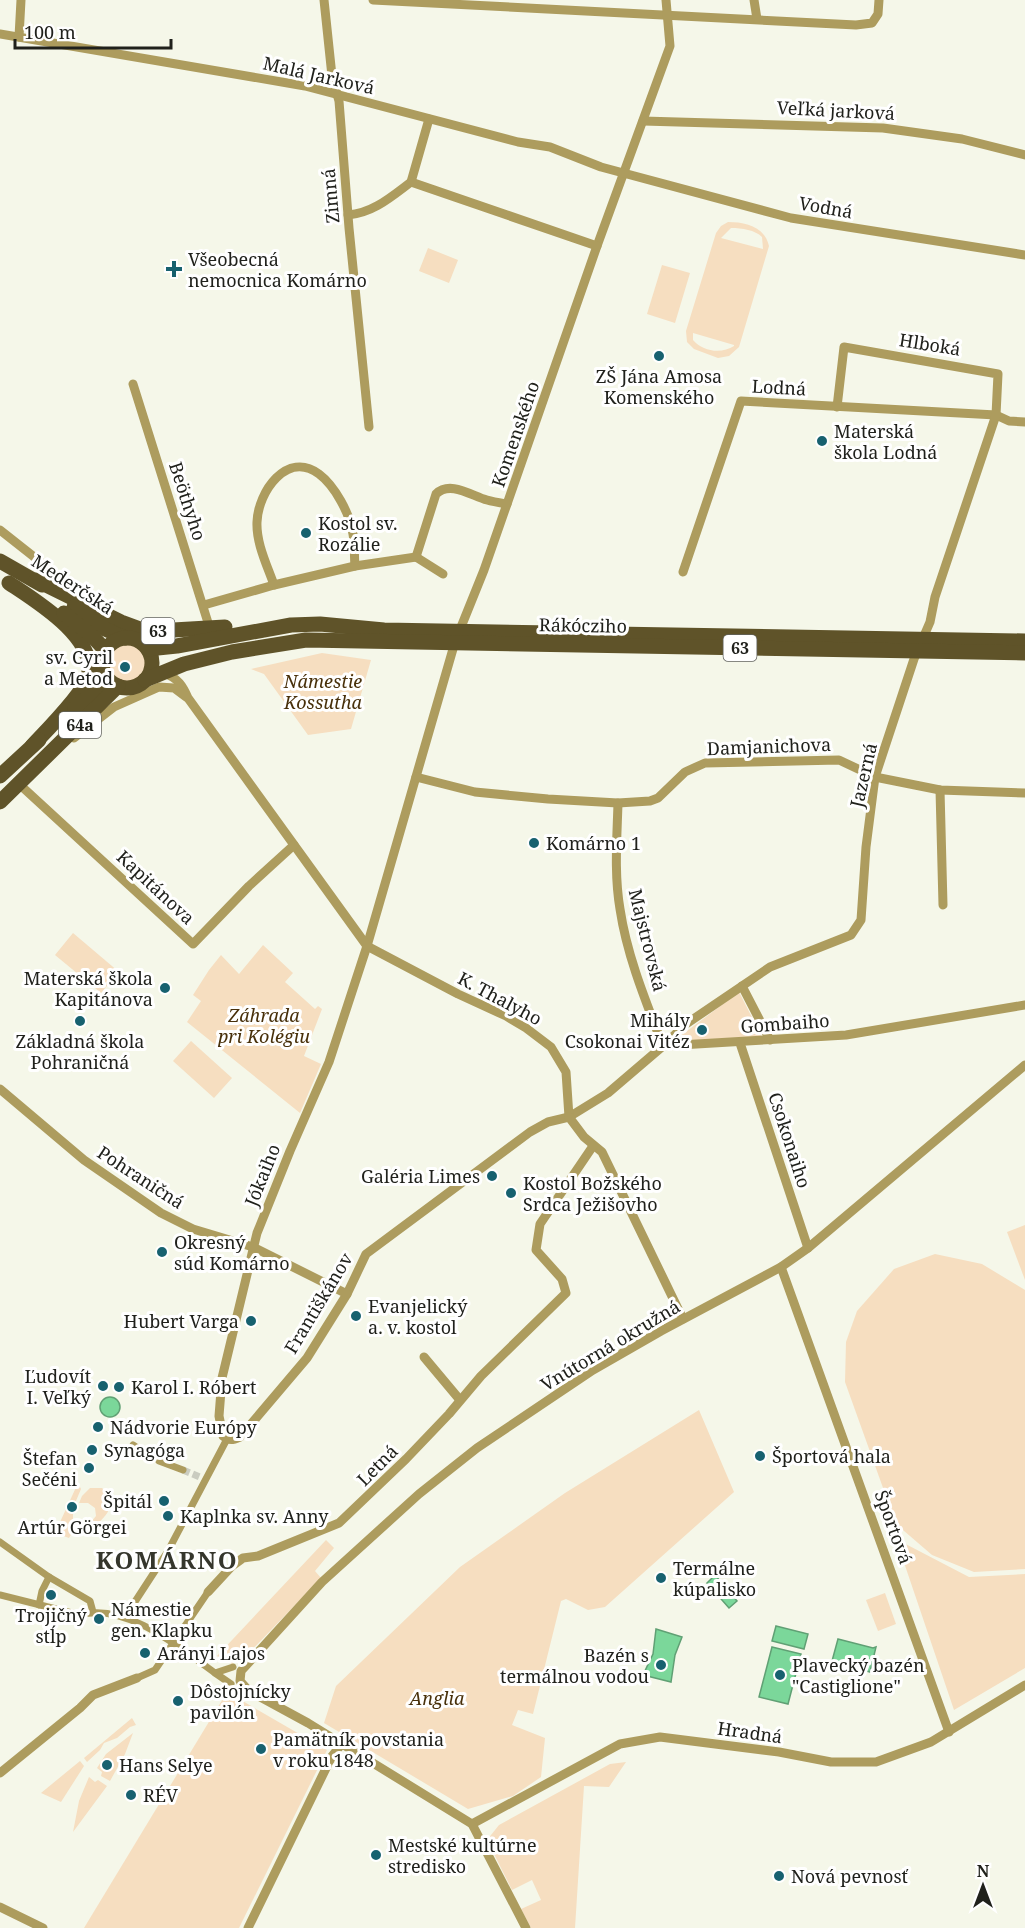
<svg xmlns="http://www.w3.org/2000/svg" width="1025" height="1928" font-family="'Noto Serif',serif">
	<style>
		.green { fill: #f6dec0; fill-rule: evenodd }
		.water { fill: #7bd79a; stroke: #60a074; stroke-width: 1.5 }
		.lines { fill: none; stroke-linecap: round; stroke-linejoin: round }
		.pedestrian-tunnel { stroke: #caccc0; stroke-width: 7; stroke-dasharray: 7 3.5; stroke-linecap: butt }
		.pedestrian { stroke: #ad9c5e; stroke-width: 7 }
		.minor { stroke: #ad9c5e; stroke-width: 9 }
		.primary { stroke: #5f5329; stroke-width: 15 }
		.poi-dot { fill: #17616f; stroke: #fff; stroke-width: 2 }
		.labels { text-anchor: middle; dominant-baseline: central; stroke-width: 6; stroke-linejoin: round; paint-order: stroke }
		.shield { fill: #fff; stroke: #636460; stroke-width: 1.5 }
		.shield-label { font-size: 16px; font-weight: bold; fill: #20211c }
		.street-label { font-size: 18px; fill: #20211c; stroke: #fff }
		.poi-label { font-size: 18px; fill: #20211c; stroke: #fff; text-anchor: start }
		.park-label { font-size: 18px; font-style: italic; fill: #48300a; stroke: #fff }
		.district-label { font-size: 24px; font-weight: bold; letter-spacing: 1.5px; fill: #35362c; stroke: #fff }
	</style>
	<rect width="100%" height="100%" fill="#f5f7e9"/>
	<g class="green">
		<path d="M728,222C746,222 765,227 769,246L739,347L729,356L718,358L694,349L687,342L686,331L716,233L721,226ZM731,228C742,228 755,230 762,237L763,249L721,238ZM693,333L734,345V346C722,354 703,352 693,340Z"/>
		<path d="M428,248L458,260L449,283L419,271Z"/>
		<path d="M662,265L690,273L675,323L647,314Z"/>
		<circle cx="127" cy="663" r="20"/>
		<path d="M322,653L371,660L351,729L308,735L264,674L251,669Z"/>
		<path d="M73,933L119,972L101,993L55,955Z"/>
		<path d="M263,945L293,973L285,982L315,1009L318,1006L322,1009L304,1056L321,1064L300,1113L187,1022L201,1001L193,995L209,970L221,955L239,974Z"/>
		<path d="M739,992L762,1037L671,1043Z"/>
		<path d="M191,1041L232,1078L214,1098L173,1061Z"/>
		<path d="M1025,1225V1280L1007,1232Z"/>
		<path d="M935,1254L982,1264L1025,1290V1569L974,1572L932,1555L896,1524L845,1382L846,1342L857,1311L894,1269Z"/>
		<path d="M699,1410L734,1492L605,1607L588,1610L566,1599L561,1601L533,1714L518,1710L512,1725L545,1738L541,1777L513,1796L468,1809L324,1723L336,1686L460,1567L565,1493Z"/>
		<path d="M78,1483L81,1489L73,1508V1531L69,1538L55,1533Z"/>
		<path d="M90,1488H102C124,1509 96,1525 80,1536L79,1522H91L96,1516L95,1508L88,1503H79L82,1496Z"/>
		<path d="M896,1539L969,1577L1025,1574V1668L954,1710Z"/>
		<path d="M326,1540L334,1548L315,1571L321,1578L245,1657L232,1664L217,1656Z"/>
		<path d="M885,1593L896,1624L878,1631L866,1600Z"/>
		<path d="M227,1692L327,1750L239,1928H84Z"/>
		<path d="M132,1718L136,1725L130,1727L117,1738L104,1743L100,1750L87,1762L84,1758Z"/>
		<path d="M133,1733L125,1754L110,1781L101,1776L102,1772L97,1768L106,1754Z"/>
		<path d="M80,1761L84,1766L61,1802L41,1793Z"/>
		<path d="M626,1762L609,1787L584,1786L575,1928H531L521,1909L541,1900L532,1880L512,1890L487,1840L499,1825L610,1764Z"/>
		<path d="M89,1777L95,1782L98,1780L107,1786L73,1832L79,1801Z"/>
	</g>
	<g class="water">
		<circle cx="110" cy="1407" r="10"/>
		<path d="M715,1575L737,1601L729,1608L707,1583Z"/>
		<path d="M776,1626L808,1634L804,1649L772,1641Z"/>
		<path d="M656,1629L682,1637L675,1655L671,1682L643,1675L653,1654Z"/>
		<path d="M838,1639L873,1648L876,1647L870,1672L832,1661Z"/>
		<path d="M772,1647L801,1654L788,1704L759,1697Z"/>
	</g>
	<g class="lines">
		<path class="pedestrian-tunnel" d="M183,1470L200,1477"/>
		<g class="pedestrian">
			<path d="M133,1445L151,1457"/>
			<path d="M159,1461L183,1470"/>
			<path d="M0,1542L49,1577L90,1601L93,1612"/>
			<path d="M0,1595L80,1615C126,1602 180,1648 215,1673L233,1667"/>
			<path d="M39,1605L42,1591L49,1577"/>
			<path d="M125,1617L168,1551L227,1439"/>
			<path d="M215,1673L231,1684"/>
			<path d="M137,1678L155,1670L208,1592"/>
		</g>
		<g class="minor">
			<path d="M324,0L332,76L339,101L349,228L369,427"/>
			<path d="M373,0L856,25L872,23L878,14L879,0"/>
			<path d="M666,0L670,46L597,246L484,570L455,642L367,946L329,1062L290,1151L257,1233L222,1378L219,1416L223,1436C229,1441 233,1440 240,1437L307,1358L347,1294L366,1254L530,1132L548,1122L569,1117L608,1093L663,1046L846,1035L1025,1005"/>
			<path d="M754,0L757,19"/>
			<path d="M0,34L305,86L518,142L550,147L601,167L791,218L1025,255"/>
			<path d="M19,37L21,0"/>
			<path d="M643,121L883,128L962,139L1025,155"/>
			<path d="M411,182L429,119"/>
			<path d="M348,215C373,213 391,197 411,182L597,246"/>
			<path d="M133,384L210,629"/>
			<path d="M0,530L57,575"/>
			<path d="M416,557L436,494C450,480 472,496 487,500C494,502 501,503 507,504"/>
			<path d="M416,557L443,574"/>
			<path d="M683,572L741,401L996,415L1009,421L1025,422"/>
			<path d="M274,585C267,565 256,543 257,522C258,492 287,450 319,474C335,486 350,514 353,534C355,544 354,556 355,566"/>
			<path d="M204,605L274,585L355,566L416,557"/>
			<path d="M164,673C178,678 183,686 188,698L367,946L458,994L506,1016L526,1028L551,1047L566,1072L569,1117"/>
			<path d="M74,738L114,707L159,687L174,688L186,697"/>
			<path d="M416,777L475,792L548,799L618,803L650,801L658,798L685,772L705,763L839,760L875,777L940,790L1025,793"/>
			<path d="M19,784L193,944L249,886L294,845"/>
			<path d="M940,790L943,905"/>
			<path d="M618,803C617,838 614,874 620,909C627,956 646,1002 663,1046L686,1024L770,967L851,935L861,920L866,847L875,777L914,659L930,622L935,597L996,415L998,374L844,347L837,407"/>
			<path d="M742,986L770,1040"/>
			<path d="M740,1043L808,1248"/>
			<path d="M0,1089L84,1160L161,1213L193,1229L253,1247L347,1294"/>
			<path d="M569,1117L584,1137L602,1152L683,1319"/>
			<path d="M781,1267L949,1732"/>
			<path d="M424,1357L460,1400"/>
			<path d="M208,1592L232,1566L243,1558L258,1556L339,1523L406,1459L449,1414L481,1376L566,1293L562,1279L536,1250L540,1224L593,1146"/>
			<path d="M0,1773L80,1708L93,1695L137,1678"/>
			<path d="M472,1824L620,1744L660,1737L779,1752L831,1762H876L931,1742L1025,1685"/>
			<path d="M0,1907L43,1928"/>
			<path d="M248,1928L332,1756L341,1745"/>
			<path d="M526,1928L472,1824L308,1723L249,1691L240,1681L241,1671L322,1582L419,1494L477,1448L593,1370L661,1331L781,1267L808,1248L1025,1065"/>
		</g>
		<g class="primary">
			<path d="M0,561L42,585"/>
			<path d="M36,580L121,622L140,629L156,631L225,627"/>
			<path d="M9,583C36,601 99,639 88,677C83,694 45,732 32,746"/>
			<path d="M74,607L105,629L125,638"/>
			<path d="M64,613L95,639L106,651"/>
			<circle cx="127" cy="663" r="25"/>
			<path d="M148,649L177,646L291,625L320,624L384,630L1025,641"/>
			<path d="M145,680L184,664L232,652L306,640L1025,653"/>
			<path d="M75,708L96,689L106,676"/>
			<path d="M0,776L39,740"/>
			<path d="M0,802L118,686"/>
		</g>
	</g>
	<g class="poi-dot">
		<path d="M171 260h6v6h6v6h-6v6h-6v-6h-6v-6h6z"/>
		<circle cx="659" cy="356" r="6"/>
		<circle cx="822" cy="441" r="6"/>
		<circle cx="306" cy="533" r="6"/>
		<circle cx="125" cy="667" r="6"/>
		<circle cx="534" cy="843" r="6"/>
		<circle cx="165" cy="988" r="6"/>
		<circle cx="80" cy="1021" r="6"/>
		<circle cx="702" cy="1030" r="6"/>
		<circle cx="492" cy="1176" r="6"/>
		<circle cx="511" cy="1193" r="6"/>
		<circle cx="162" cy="1252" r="6"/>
		<circle cx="356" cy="1316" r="6"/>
		<circle cx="251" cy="1321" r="6"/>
		<circle cx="103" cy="1386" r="6"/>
		<circle cx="119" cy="1387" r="6"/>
		<circle cx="98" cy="1427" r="6"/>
		<circle cx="92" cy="1450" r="6"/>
		<circle cx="760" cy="1456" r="6"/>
		<circle cx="89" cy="1468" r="6"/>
		<circle cx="164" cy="1501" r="6"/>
		<circle cx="72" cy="1507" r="6"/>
		<circle cx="168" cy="1516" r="6"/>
		<circle cx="661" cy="1578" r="6"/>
		<circle cx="51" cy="1595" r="6"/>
		<circle cx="99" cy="1619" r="6"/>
		<circle cx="145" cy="1653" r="6"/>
		<circle cx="661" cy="1665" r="6"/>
		<circle cx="780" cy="1675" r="6"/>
		<circle cx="178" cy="1701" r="6"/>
		<circle cx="261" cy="1749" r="6"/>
		<circle cx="107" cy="1765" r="6"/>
		<circle cx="131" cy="1795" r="6"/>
		<circle cx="376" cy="1855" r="6"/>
		<circle cx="779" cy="1876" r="6"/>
	</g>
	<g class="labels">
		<g class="shield">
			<rect x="141.5" y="618" width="33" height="26" rx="4.5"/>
			<rect x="723.5" y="635" width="33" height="26" rx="4.5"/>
			<rect x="59" y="712" width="42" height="26" rx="4.5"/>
		</g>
		<g class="shield-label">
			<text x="158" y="631">63</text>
			<text x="740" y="648">63</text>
			<text x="80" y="725">64a</text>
		</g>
		<g class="street-label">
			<text transform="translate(319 75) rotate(13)">Malá Jarková</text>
			<text transform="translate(836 110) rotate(3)">Veľká jarková</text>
			<text transform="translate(330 196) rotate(-95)">Zimná</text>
			<text transform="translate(826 207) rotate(10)">Vodná</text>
			<text transform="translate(930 344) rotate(9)">Hlboká</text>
			<text transform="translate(779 387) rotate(3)">Lodná</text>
			<text transform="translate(515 434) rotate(-71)">Komenského</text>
			<text transform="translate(188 501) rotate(72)">Beöthyho</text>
			<text transform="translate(73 584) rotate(33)">Mederčská</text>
			<text transform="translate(583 625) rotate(1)">Rákócziho</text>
			<text transform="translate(769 746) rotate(-2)">Damjanichova</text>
			<text transform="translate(863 775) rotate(-77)">Jazerná</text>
			<text transform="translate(156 887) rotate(43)">Kapitánova</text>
			<text transform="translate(648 940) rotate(76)">Majstrovská</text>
			<text transform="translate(500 998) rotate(28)">K. Thalyho</text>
			<text transform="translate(785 1023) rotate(-4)">Gombaiho</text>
			<text transform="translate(790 1140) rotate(72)">Csokonaiho</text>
			<text transform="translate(262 1175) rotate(-68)">Jókaiho</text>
			<text transform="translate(141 1177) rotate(33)">Pohraničná</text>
			<text transform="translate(318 1303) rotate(-59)">Františkánov</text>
			<text transform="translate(610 1345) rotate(-31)">Vnútorná okružná</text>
			<text transform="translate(377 1465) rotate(-45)">Letná</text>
			<text transform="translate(894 1527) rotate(70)">Športová</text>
			<text transform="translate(750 1732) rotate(8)">Hradná</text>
		</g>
		<g class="poi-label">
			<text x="188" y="259">Všeobecná<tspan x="188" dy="21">nemocnica Komárno</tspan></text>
			<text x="659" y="376" text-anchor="middle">ZŠ Jána Amosa<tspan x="659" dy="21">Komenského</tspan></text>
			<text x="834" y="431">Materská<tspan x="834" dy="21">škola Lodná</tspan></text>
			<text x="318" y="523">Kostol sv.<tspan x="318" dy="21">Rozálie</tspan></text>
			<text x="113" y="657" text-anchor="end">sv. Cyril<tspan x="113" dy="21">a Metod</tspan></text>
			<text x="546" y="843">Komárno 1</text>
			<text x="153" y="978" text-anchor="end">Materská škola<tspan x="153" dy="21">Kapitánova</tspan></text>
			<text x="690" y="1020" text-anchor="end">Mihály<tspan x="690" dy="21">Csokonai Vitéz</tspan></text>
			<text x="80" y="1041" text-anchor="middle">Základná škola<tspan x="80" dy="21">Pohraničná</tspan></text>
			<text x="480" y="1176" text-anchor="end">Galéria Limes</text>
			<text x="523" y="1183">Kostol Božského<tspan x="523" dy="21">Srdca Ježišovho</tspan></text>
			<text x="174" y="1242">Okresný<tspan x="174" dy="21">súd Komárno</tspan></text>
			<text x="368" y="1306">Evanjelický<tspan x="368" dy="21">a. v. kostol</tspan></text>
			<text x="239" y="1321" text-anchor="end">Hubert Varga</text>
			<text x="91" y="1376" text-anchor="end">Ľudovít<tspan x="91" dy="21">I. Veľký</tspan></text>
			<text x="131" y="1387">Karol I. Róbert</text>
			<text x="110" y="1427">Nádvorie Európy</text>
			<text x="104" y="1450">Synagóga</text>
			<text x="772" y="1456">Športová hala</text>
			<text x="77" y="1458" text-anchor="end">Štefan<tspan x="77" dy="21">Sečéni</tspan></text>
			<text x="152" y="1501" text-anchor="end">Špitál</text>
			<text x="180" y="1516">Kaplnka sv. Anny</text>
			<text x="72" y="1527" text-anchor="middle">Artúr Görgei</text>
			<text x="673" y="1568">Termálne<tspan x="673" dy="21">kúpalisko</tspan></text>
			<text x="111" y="1609">Námestie<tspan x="111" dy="21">gen. Klapku</tspan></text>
			<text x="51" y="1615" text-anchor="middle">Trojičný<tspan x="51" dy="21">stĺp</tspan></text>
			<text x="157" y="1653">Arányi Lajos</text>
			<text x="649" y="1655" text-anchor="end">Bazén s<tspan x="649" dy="21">termálnou vodou</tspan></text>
			<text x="792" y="1665">Plavecký bazén<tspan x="792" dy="21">"Castiglione"</tspan></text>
			<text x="190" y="1691">Dôstojnícky<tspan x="190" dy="21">pavilón</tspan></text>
			<text x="273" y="1739">Pamätník povstania<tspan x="273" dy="21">v roku 1848</tspan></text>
			<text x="119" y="1765">Hans Selye</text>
			<text x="143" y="1795">RÉV</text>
			<text x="388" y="1845">Mestské kultúrne<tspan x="388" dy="21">stredisko</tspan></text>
			<text x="791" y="1876">Nová pevnosť</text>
		</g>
		<g class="park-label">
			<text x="323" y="681">Námestie<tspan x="323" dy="21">Kossutha</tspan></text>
			<text x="264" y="1015">Záhrada<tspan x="264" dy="21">pri Kolégiu</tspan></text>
			<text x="437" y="1698">Anglia</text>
		</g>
		<g class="district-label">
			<text x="167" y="1559">KOMÁRNO</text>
		</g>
	</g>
	<g transform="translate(983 1886)" stroke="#ffffff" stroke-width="4.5" paint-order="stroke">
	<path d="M0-4.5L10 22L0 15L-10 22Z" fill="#20211c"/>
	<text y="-9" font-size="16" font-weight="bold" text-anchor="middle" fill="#20211c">N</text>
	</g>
	<path d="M15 39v9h156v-9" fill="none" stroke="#20211c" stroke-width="3"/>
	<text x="24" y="39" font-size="18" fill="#20211c" stroke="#ffffff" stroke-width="4.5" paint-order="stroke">100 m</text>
</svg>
